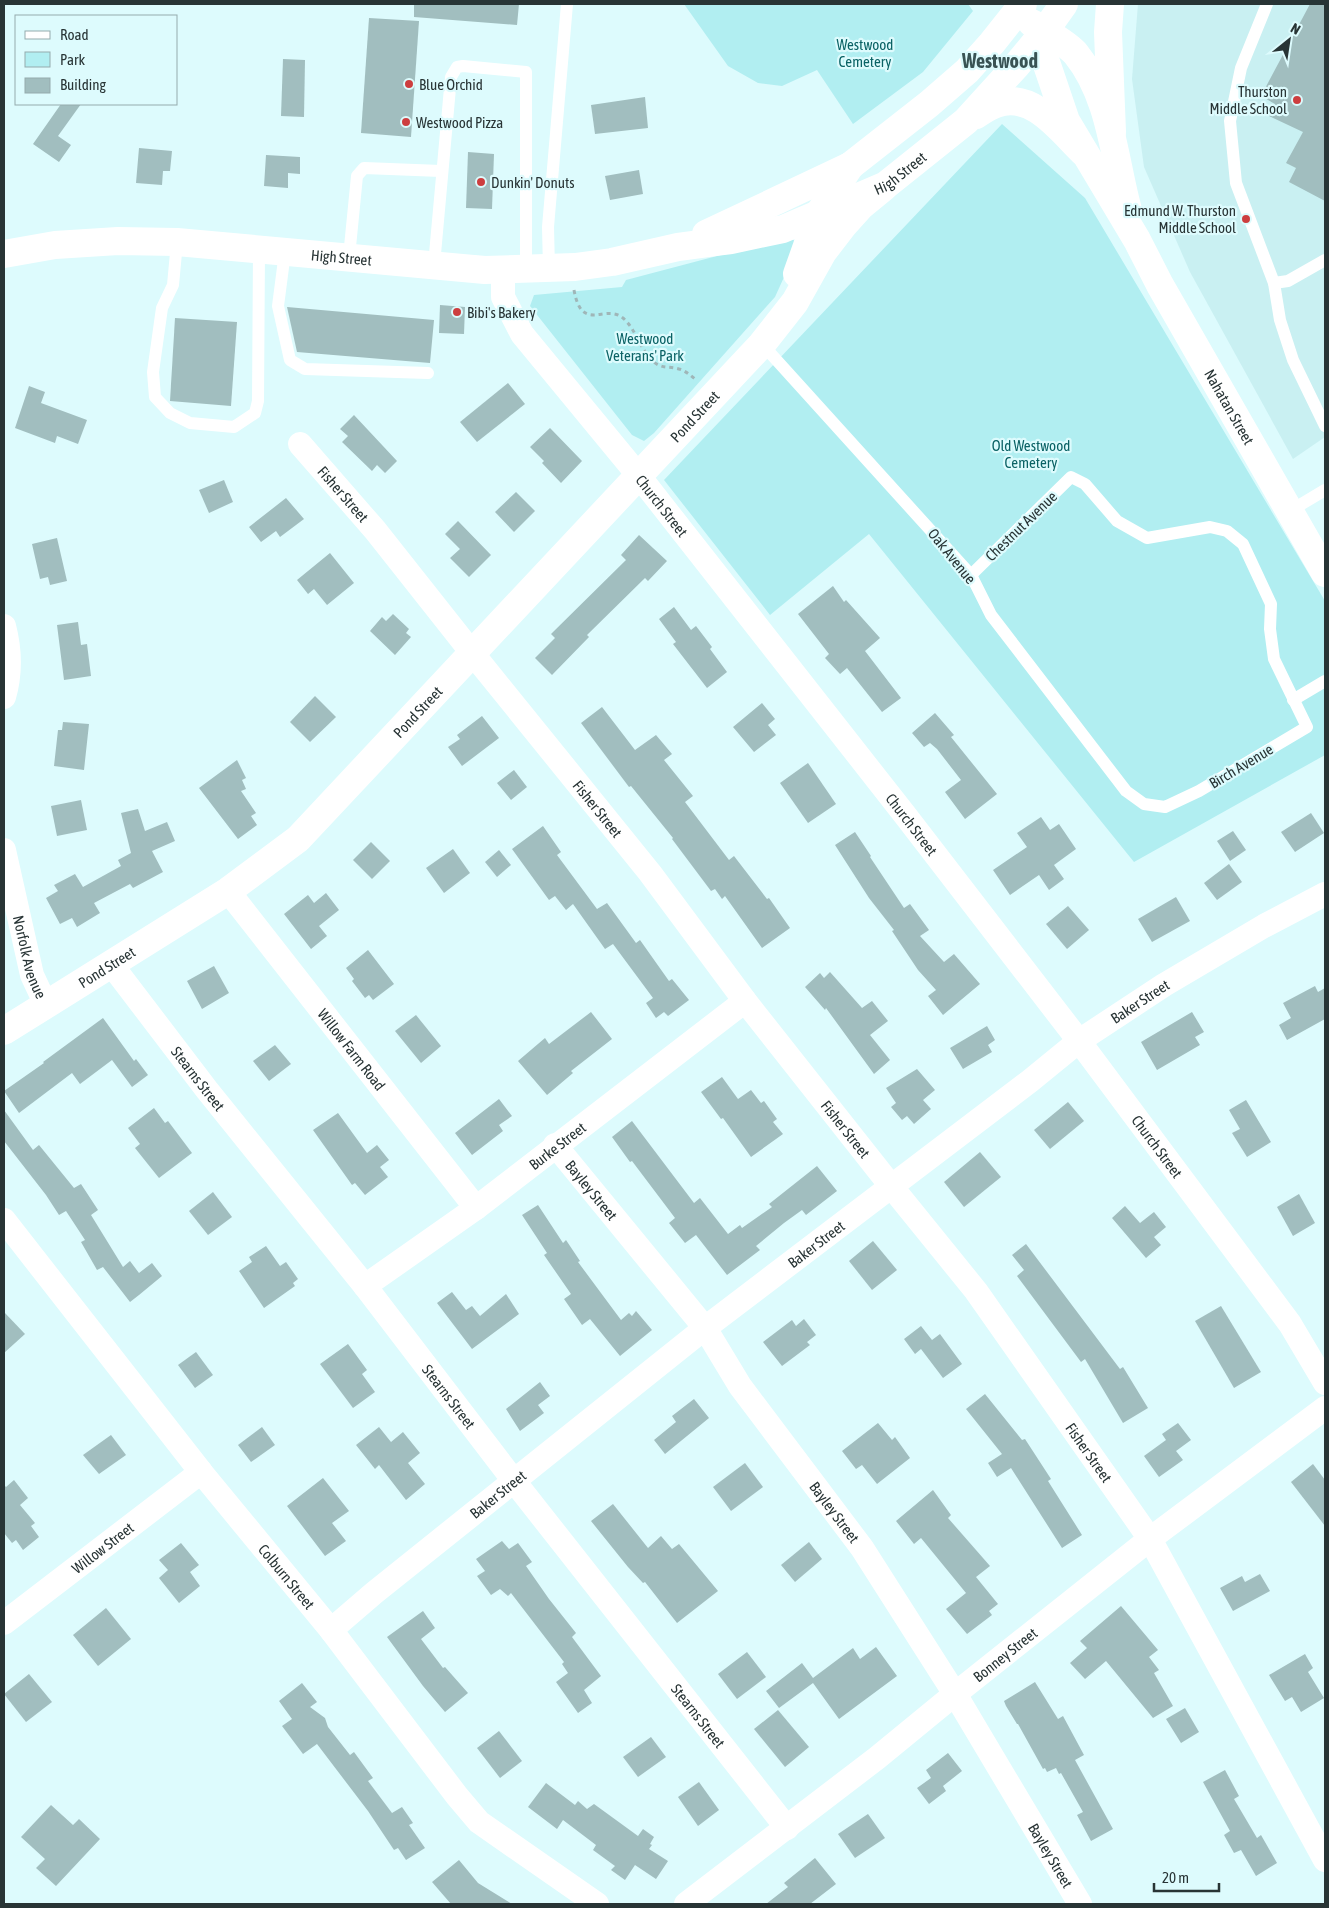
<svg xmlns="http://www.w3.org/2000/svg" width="1329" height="1908" font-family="'Asap Condensed',sans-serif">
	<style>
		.built { fill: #c9f0f2 }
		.green { fill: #b1eef1 }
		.building { fill: #a1bebf }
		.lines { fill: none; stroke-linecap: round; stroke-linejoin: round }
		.path { stroke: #9fb6b8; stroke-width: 3; stroke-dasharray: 4 4; stroke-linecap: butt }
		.lane { stroke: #fff; stroke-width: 12 }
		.street { stroke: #fff; stroke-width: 24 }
		.secondary { stroke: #fff; stroke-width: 28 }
		.primary { stroke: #fff; stroke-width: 28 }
		.poi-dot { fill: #cd3e3f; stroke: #ddfbfd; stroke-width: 2 }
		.labels { text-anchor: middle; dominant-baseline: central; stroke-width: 4.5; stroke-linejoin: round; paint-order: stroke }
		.park-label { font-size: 15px; fill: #0a6265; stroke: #ddfbfd }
		.poi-label { font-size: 15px; fill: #283435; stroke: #ddfbfd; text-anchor: start }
		.street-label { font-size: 15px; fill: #283435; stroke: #ddfbfd }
		.district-label { font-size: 20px; font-weight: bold; fill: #395354; stroke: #ddfbfd }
	</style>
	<rect width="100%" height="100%" fill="#ddfbfd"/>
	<path class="built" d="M1138,4H1325V437L1293,459L1190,272L1144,167L1132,79Z"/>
	<g class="green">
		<path d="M684,4H968L973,11L923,72L853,124L817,70L782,86L758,83L728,66Z"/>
		<path d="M1002,124L1085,198L1325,601V755L1134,862L869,534L770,615L664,480Z"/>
		<path d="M789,237L799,244L775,297L654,433L644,441L632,435L530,306L534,295L622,287L626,280Z"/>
	</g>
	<g class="building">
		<path d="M414,4H519L517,25L414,17Z"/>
		<path d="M1310,4H1325V201L1289,182L1296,168L1286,163L1303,132L1269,116L1275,104L1261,96Z"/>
		<path d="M369,18L419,21L411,137L361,133Z"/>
		<path d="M283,59L305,60L304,117L281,116Z"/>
		<path d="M645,97L648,128L595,134L591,105Z"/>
		<path d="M61,104H81L58,136L71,145L59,162L33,144Z"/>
		<path d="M139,148L172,151L170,171H163L162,185L136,183Z"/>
		<path d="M468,152L494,154L492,209L466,208Z"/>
		<path d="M266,155L300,157V174L288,173V188L264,186Z"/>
		<path d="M639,170L643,194L610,200L605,176Z"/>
		<path d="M440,305L465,307L464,334L439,333Z"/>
		<path d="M287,307L434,320L430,363L297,352Z"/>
		<path d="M175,318L237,322L231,406L170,401Z"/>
		<path d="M508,383L525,404L477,442L460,422Z"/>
		<path d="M29,386L45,392L41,403L87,420L78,444L57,436L55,443L15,428Z"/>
		<path d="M354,415L397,461L385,473L377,465L372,471L342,442L348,436L340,429Z"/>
		<path d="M550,428L582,461L561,483L542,463L544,461L530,447Z"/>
		<path d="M224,480L233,502L209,513L199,490Z"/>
		<path d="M516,492L535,511L514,532L495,512Z"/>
		<path d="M286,498L304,519L280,537L276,531L261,542L249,527Z"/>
		<path d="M458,521L491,555L469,577L450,558L460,549L445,534Z"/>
		<path d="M639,535L667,561L648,581L645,578L587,635L589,637L552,675L535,658L555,638L551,634L626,560L621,555Z"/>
		<path d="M57,538L67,581L50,585L48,577L40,579L32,544Z"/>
		<path d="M330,553L354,583L327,605L314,589L308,594L297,580Z"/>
		<path d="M833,586L844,602L846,600L880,638L865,651L901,698L882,712L847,668L840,674L825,658L829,654L798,614Z"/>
		<path d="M674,607L691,630L696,626L712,647L710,649L727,672L707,688L673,644L676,642L659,619Z"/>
		<path d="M393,614L409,629L406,633L411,637L395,655L370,631L382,617L386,621Z"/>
		<path d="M78,622L81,645L87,644L91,676L64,680L57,625Z"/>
		<path d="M315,696L336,717L310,742L290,722Z"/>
		<path d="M762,703L775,719L768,725L776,735L754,752L733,727Z"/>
		<path d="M602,707L635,750L656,735L672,754L664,760L693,796L685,802L729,860L734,856L767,899L769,898L790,928L762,948L725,896L722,899L715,889L711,891L672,839L673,838L631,786L629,787L581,723Z"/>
		<path d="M935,713L954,735L951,737L997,794L965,819L945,792L961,780L937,749L930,743L924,747L912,733Z"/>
		<path d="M482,716L499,738L462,766L448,747L460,739L457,735Z"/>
		<path d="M63,722L89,724L84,770L54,766L58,730H62Z"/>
		<path d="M237,760L246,778L242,780L246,789L241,791L256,813L251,816L257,825L238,839L199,788Z"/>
		<path d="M808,763L836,804L808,823L780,783Z"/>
		<path d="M514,770L527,787L511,800L497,783Z"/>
		<path d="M81,800L87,830L57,836L51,806Z"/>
		<path d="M138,809L145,831L167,822L175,841L152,851L163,872L133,888L130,884L94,903L100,913L77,927L72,918L60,924L46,898L58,891L54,885L75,874L83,887L121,866L118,860L131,853L121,813Z"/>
		<path d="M1311,813L1324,833L1295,852L1281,832Z"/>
		<path d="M1041,817L1050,830L1059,824L1076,849L1054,865L1064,879L1049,890L1039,875L1010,895L993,870L1027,847L1017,833Z"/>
		<path d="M543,826L561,852L557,855L597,909L607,903L636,943L640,940L669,981L672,979L689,1000L668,1016L664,1012L656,1018L646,1003L653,998L613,944L605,949L573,904L566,910L555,896L549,900L512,849Z"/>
		<path d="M1233,831L1246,850L1230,861L1217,841Z"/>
		<path d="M855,832L871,856L870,857L904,908L910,904L929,930L920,936L944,962L954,954L980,984L943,1015L928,996L936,990L918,970L892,931L894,930L869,898L835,845Z"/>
		<path d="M371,842L390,861L372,879L353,860Z"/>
		<path d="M453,849L470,873L444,893L426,868Z"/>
		<path d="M499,850L511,865L497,877L485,862Z"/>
		<path d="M1229,864L1242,882L1217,900L1204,883Z"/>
		<path d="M326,893L339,910L319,926L327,936L311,949L284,914L308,895L314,903Z"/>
		<path d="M1176,897L1190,921L1152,942L1138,919Z"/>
		<path d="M1068,906L1089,930L1067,949L1046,924Z"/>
		<path d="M368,950L394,984L373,1000L369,995L365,998L352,981L354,979L346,968Z"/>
		<path d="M214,966L229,993L202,1009L187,981Z"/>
		<path d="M830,972L862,1008L872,1001L888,1021L870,1035L890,1060L874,1074L826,1008L825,1010L805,987L820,973L824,978Z"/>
		<path d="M1315,986L1318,992L1325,988V1019L1287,1040L1279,1025L1291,1018L1283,1003Z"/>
		<path d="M591,1012L612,1039L571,1071L573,1073L547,1095L518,1061L545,1038L549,1044Z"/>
		<path d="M1192,1012L1204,1032L1195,1037L1200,1045L1157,1070L1141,1042Z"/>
		<path d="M416,1015L441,1046L421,1063L395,1031Z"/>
		<path d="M103,1018L134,1061L136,1059L148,1075L132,1087L112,1060L80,1084L72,1073L19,1113L4,1091L44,1063L43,1062Z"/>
		<path d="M987,1026L995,1040L988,1045L992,1052L963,1069L950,1048Z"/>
		<path d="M275,1045L291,1064L269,1081L253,1061Z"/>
		<path d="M917,1069L935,1090L923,1100L931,1109L914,1124L907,1116L902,1120L891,1107L896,1103L886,1088Z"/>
		<path d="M722,1077L738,1099L751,1090L761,1103L764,1101L777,1119L773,1122L783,1134L751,1157L723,1118L721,1119L701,1092Z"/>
		<path d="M499,1099L512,1116L499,1125L503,1131L472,1155L455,1133Z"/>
		<path d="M1246,1100L1271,1142L1247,1157L1232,1133L1240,1129L1229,1110Z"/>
		<path d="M1068,1102L1084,1121L1050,1149L1034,1130Z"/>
		<path d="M154,1108L165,1123L168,1121L192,1153L159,1178L135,1148L140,1144L128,1128Z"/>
		<path d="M4,1110L33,1150L39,1145L74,1188L81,1184L98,1210L91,1215L123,1267L130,1261L139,1273L152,1263L162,1276L139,1295L130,1302L103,1267L97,1270L81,1242L85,1240L66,1211L59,1215L46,1195L4,1141Z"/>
		<path d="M338,1113L367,1153L377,1145L389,1160L380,1167L388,1177L365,1195L355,1183L352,1185L313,1130Z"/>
		<path d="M632,1121L694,1203L700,1198L728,1234L740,1225L742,1228L772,1207L769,1204L817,1166L837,1191L806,1215L802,1210L784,1223L756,1246L760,1250L727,1275L696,1235L685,1243L669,1223L675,1218L632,1161L630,1162L612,1137Z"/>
		<path d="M980,1152L1001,1177L964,1207L944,1182Z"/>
		<path d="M213,1192L232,1217L208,1235L189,1211Z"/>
		<path d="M1299,1194L1315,1223L1293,1236L1277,1207Z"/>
		<path d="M538,1205L563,1243L566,1240L580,1261L578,1262L621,1320L629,1313L632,1316L636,1311L652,1330L620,1356L590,1319L582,1325L564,1299L571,1294L544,1255L547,1253L522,1215Z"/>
		<path d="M1125,1206L1140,1223L1154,1212L1166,1227L1154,1237L1161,1245L1146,1258L1112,1218Z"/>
		<path d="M873,1241L897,1270L872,1290L849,1261Z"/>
		<path d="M1026,1244L1120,1369L1123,1367L1148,1408L1123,1423L1085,1359L1081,1362L1017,1276L1024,1270L1012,1255Z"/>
		<path d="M266,1246L280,1266L286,1262L298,1279L293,1283L295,1286L264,1308L239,1271L252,1262L249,1257Z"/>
		<path d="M452,1292L466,1310L472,1306L480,1316L506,1294L519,1314L472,1349L437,1303Z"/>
		<path d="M1221,1306L1261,1372L1234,1388L1195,1321Z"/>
		<path d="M4,1312L25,1334L4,1353Z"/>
		<path d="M804,1319L816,1335L807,1342L810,1345L782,1366L763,1342L792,1320L796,1326Z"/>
		<path d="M921,1326L932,1340L940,1334L962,1364L943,1378L921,1349L915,1354L904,1339Z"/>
		<path d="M348,1344L367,1370L362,1374L375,1392L353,1408L320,1364Z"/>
		<path d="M196,1352L213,1375L195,1388L178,1365Z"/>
		<path d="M540,1382L550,1396L538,1405L544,1413L520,1431L506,1409Z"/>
		<path d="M985,1394L1022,1440L1025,1439L1051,1479L1048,1481L1082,1535L1062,1548L1011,1468L997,1477L988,1463L1002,1454L966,1409Z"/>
		<path d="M694,1399L709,1418L665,1454L654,1440L676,1422L672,1416Z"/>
		<path d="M878,1423L892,1440L895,1437L910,1458L877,1484L862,1465L856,1469L842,1451Z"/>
		<path d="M1178,1423L1191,1440L1176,1451L1183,1460L1159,1477L1144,1456L1166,1440L1162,1434Z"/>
		<path d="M262,1427L275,1445L251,1462L238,1445Z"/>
		<path d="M379,1427L391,1442L403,1432L420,1453L408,1463L425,1484L406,1500L379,1465L375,1469L356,1445Z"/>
		<path d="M111,1435L126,1455L99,1474L83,1455Z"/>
		<path d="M745,1463L763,1487L731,1511L713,1487Z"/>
		<path d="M1313,1464L1325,1480V1526L1291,1482Z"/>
		<path d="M323,1478L349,1511L332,1523L346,1541L325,1556L287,1506Z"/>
		<path d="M14,1480L28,1498L20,1505L35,1523L31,1526L39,1537L23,1550L16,1540L12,1543L4,1533V1485L6,1487Z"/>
		<path d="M933,1490L951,1515L948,1518L990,1566L976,1577L998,1604L989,1611L992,1615L967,1634L946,1609L966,1593L921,1538L914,1544L896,1521Z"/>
		<path d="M613,1504L648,1548L661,1536L672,1549L679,1544L718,1591L677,1623L645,1582L643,1583L628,1567L591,1521Z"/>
		<path d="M502,1541L509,1549L518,1543L532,1562L526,1566L549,1599L576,1633L572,1637L601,1676L584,1690L592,1703L578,1713L556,1682L568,1673L562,1664L564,1662L511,1593L508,1596L500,1589L491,1595L477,1576L485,1571L476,1559Z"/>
		<path d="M809,1542L822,1559L795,1582L781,1565Z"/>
		<path d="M181,1543L199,1565L190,1572L200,1586L179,1603L159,1578L168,1570L159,1560Z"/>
		<path d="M1260,1574L1270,1591L1233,1611L1220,1588L1242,1576L1245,1582Z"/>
		<path d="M1121,1606L1158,1650L1149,1657L1159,1670L1154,1673L1173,1706L1153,1718L1106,1661L1085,1679L1070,1663L1087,1648L1080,1641Z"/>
		<path d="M106,1608L131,1639L98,1666L73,1635Z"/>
		<path d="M423,1611L435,1628L421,1639L443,1668L445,1667L468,1693L445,1712L423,1686L387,1637Z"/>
		<path d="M876,1647L897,1676L839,1719L813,1683L779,1708L766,1691L802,1663L813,1678L853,1648L860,1659Z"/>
		<path d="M747,1652L766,1677L737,1699L718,1674Z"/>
		<path d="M1305,1654L1313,1668L1308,1672L1324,1698L1301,1712L1292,1697L1285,1701L1269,1675Z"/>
		<path d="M29,1674L52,1702L26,1722L4,1694Z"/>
		<path d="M1035,1682L1058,1719L1063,1716L1084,1755L1075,1760L1113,1829L1091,1841L1077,1815L1083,1812L1061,1773L1059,1774L1056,1768L1047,1772L1045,1768L1043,1769L1018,1724H1017L1006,1706L1004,1701Z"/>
		<path d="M302,1683L317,1702L310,1707L325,1718L328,1727L350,1755L354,1752L373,1778L368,1781L392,1813L402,1807L413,1823L409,1825L425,1848L406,1860L398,1848L394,1850L368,1811L317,1744L303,1754L282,1726L292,1719L279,1701Z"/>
		<path d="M1185,1708L1199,1732L1181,1743L1166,1719Z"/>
		<path d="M778,1710L809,1747L785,1767L754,1729Z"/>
		<path d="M499,1731L522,1761L500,1778L477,1748Z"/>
		<path d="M651,1737L666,1757L638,1777L623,1757Z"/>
		<path d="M948,1753L962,1771L943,1786L946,1791L929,1804L917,1788L931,1778L926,1770Z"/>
		<path d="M1225,1770L1239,1796L1234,1799L1257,1838L1261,1835L1277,1863L1256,1876L1241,1850L1234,1853L1224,1835L1230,1831L1203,1782Z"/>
		<path d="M699,1782L719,1810L698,1826L678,1797Z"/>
		<path d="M546,1783L575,1805L578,1801L587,1809L594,1804L638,1836L643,1829L654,1837L650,1844L652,1845L649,1849L668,1861L656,1879L635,1865L625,1880L611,1870L615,1866L593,1850L596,1845L563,1820L557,1829L528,1807Z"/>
		<path d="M51,1805L73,1825L79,1819L100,1839L56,1886L36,1868L45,1859L21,1837Z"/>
		<path d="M868,1814L885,1838L855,1858L838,1834Z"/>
		<path d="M815,1858L836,1884L810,1904H766L788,1887L784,1883Z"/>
		<path d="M459,1860L478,1883L512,1904H451L432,1882Z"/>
	</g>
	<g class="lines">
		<path class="path" d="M574,290C582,334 605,303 623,318C636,329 640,350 654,362C662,369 670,366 679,369C686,371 690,375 695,379"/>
		<g class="lane">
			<path d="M1267,4L1241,68L1230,121L1236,183L1274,283L1280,320L1293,360L1325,426"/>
			<path d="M177,242L173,285L162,308L153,372L155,397L170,413L190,423L234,427L255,413L258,401L259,249"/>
			<path d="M285,252L278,306L290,360L305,369L428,373"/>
			<path d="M349,257L357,176L364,168L441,171"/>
			<path d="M434,265L451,77L457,67L463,66L526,72V270"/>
			<path d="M549,268L548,227L567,4"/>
			<path d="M1274,283L1288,281L1325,260"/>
			<path d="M762,344L971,575L991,615L1126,791L1144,804L1165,807L1199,791L1307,727L1274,659L1270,629L1271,604L1243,544L1227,531L1210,527L1147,538L1117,521L1085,484L1071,477L971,575"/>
			<path d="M1290,511L1325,490"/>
			<path d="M1293,700L1325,681"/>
		</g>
		<g class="street">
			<path id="s1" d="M503,270V297L522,334L639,476L905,815L1079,1041L1290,1324L1325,1383"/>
			<path id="s2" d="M300,444L375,530L473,654L650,873L745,1001L891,1186L976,1291L1150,1539L1325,1860"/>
			<path d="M4,626C10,649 11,673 4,697"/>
			<path id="s3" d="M4,850L32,975L46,1005"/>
			<path id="s4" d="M228,891L476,1208"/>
			<path id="s5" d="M111,964L207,1090L365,1286L514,1481L787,1828"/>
			<path id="s6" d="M555,1145L705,1328L740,1386L862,1548L955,1694L1080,1904"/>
			<path id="s7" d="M4,1220L201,1472L331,1630L457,1796L479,1822L597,1904"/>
			<path id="s8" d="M365,1286L476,1208L745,1001"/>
			<path id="s9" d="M4,1623L201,1472"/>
			<path id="s10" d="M331,1630L374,1593L705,1328L1030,1081L1079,1041L1164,985L1264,926L1325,894"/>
			<path id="s11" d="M686,1904L877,1758L955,1694L1150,1539L1325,1408"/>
		</g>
		<g class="secondary">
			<path d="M1032,23C1045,32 1067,43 1076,54C1111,97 1114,159 1128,210"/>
			<path id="s12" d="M1044,32V56L1066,121L1137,240L1160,285L1325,573"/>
			<path d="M797,274L818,215L850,166"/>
			<path id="s13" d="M4,1031L228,891L298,839L762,344L795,302L823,252L843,226L861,206L883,188"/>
		</g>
		<g class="primary">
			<path d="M1110,4L1108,32L1112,132"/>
			<path d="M976,115C983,111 989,106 996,104C1032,90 1061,131 1083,152"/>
			<path d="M706,234L850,166L929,104L967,71L992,43L1023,4"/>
			<path id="s14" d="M4,254L55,245L118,241L177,242L485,270L575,267L612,262L678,247L731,240L783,229L886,185L966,121L1016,66L1044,32L1064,4"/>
		</g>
	</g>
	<g class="poi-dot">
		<circle cx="409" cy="84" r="5"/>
		<circle cx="1297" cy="100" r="5"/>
		<circle cx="406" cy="122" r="5"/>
		<circle cx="481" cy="182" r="5"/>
		<circle cx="1246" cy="219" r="5"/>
		<circle cx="457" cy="312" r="5"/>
	</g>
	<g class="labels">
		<g class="park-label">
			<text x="865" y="44">Westwood<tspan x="865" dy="17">Cemetery</tspan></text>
			<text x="645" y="338">Westwood<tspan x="645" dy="17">Veterans' Park</tspan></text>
			<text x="1031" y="445">Old Westwood<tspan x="1031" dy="17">Cemetery</tspan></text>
		</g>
		<g class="poi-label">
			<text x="419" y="84">Blue Orchid</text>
			<text x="1287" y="91" text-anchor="end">Thurston<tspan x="1287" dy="17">Middle School</tspan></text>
			<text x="416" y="122">Westwood Pizza</text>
			<text x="491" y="182">Dunkin' Donuts</text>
			<text x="1236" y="210" text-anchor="end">Edmund W. Thurston<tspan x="1236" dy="17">Middle School</tspan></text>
			<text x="467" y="312">Bibi's Bakery</text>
		</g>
		<g class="street-label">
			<text stroke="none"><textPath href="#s14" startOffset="915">High Street</textPath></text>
			<text stroke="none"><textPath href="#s14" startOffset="339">High Street</textPath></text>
			<text stroke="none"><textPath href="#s12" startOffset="422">Nahatan Street</textPath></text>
			<text stroke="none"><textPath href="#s13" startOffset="931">Pond Street</textPath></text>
			<text stroke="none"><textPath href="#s2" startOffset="66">Fisher Street</textPath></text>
			<text stroke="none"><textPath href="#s1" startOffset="290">Church Street</textPath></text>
			<text transform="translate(1021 526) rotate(-44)">Chestnut Avenue</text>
			<text transform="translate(952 556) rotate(51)">Oak Avenue</text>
			<text stroke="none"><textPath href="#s13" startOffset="526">Pond Street</textPath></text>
			<text transform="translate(1241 766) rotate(-31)">Birch Avenue</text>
			<text stroke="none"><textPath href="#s2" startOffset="471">Fisher Street</textPath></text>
			<text stroke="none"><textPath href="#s1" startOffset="695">Church Street</textPath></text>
			<text stroke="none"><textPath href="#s3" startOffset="110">Norfolk Avenue</textPath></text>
			<text stroke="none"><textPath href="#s13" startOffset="121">Pond Street</textPath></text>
			<text stroke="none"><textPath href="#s10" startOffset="1025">Baker Street</textPath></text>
			<text stroke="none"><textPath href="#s4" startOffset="201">Willow Farm Road</textPath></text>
			<text stroke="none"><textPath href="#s5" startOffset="144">Stearns Street</textPath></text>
			<text stroke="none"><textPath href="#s2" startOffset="876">Fisher Street</textPath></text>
			<text stroke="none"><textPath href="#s8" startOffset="238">Burke Street</textPath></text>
			<text stroke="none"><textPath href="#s1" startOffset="1100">Church Street</textPath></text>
			<text stroke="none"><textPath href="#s6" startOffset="58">Bayley Street</textPath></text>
			<text stroke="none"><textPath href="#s10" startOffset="620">Baker Street</textPath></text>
			<text stroke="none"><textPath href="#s5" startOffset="549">Stearns Street</textPath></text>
			<text stroke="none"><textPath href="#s2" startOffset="1281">Fisher Street</textPath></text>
			<text stroke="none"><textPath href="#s10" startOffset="215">Baker Street</textPath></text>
			<text stroke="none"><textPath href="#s6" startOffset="462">Bayley Street</textPath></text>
			<text stroke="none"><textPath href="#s9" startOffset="124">Willow Street</textPath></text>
			<text stroke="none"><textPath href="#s7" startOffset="455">Colburn Street</textPath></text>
			<text stroke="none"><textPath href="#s11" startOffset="405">Bonney Street</textPath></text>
			<text stroke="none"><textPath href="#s5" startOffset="954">Stearns Street</textPath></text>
			<text stroke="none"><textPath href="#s6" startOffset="868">Bayley Street</textPath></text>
		</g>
		<g class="district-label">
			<text x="1000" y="60">Westwood</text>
		</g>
	</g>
	<rect width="1329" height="1908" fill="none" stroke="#283435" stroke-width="10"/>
	<rect x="15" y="15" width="162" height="90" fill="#ddfbfd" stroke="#95abad"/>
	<rect x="25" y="31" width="25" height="8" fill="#ffffff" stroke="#95abad"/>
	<text x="60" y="40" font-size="15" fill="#283435">Road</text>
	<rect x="25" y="52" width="25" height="15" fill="#b1eef1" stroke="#95abad"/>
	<text x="60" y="65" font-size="15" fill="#283435">Park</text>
	<rect x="25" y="78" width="25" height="15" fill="#a1bebf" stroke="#95abad"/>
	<text x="60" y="90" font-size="15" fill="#283435">Building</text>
	<g transform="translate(1289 40) rotate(30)" stroke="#ddfbfd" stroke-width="4" paint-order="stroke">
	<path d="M0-4L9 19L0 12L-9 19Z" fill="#283435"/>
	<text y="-8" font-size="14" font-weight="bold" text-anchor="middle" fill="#283435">N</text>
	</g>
	<path d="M1154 1883v8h65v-8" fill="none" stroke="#283435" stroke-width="2.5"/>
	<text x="1162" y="1883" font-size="15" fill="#283435" stroke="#ddfbfd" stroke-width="4" paint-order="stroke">20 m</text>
</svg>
